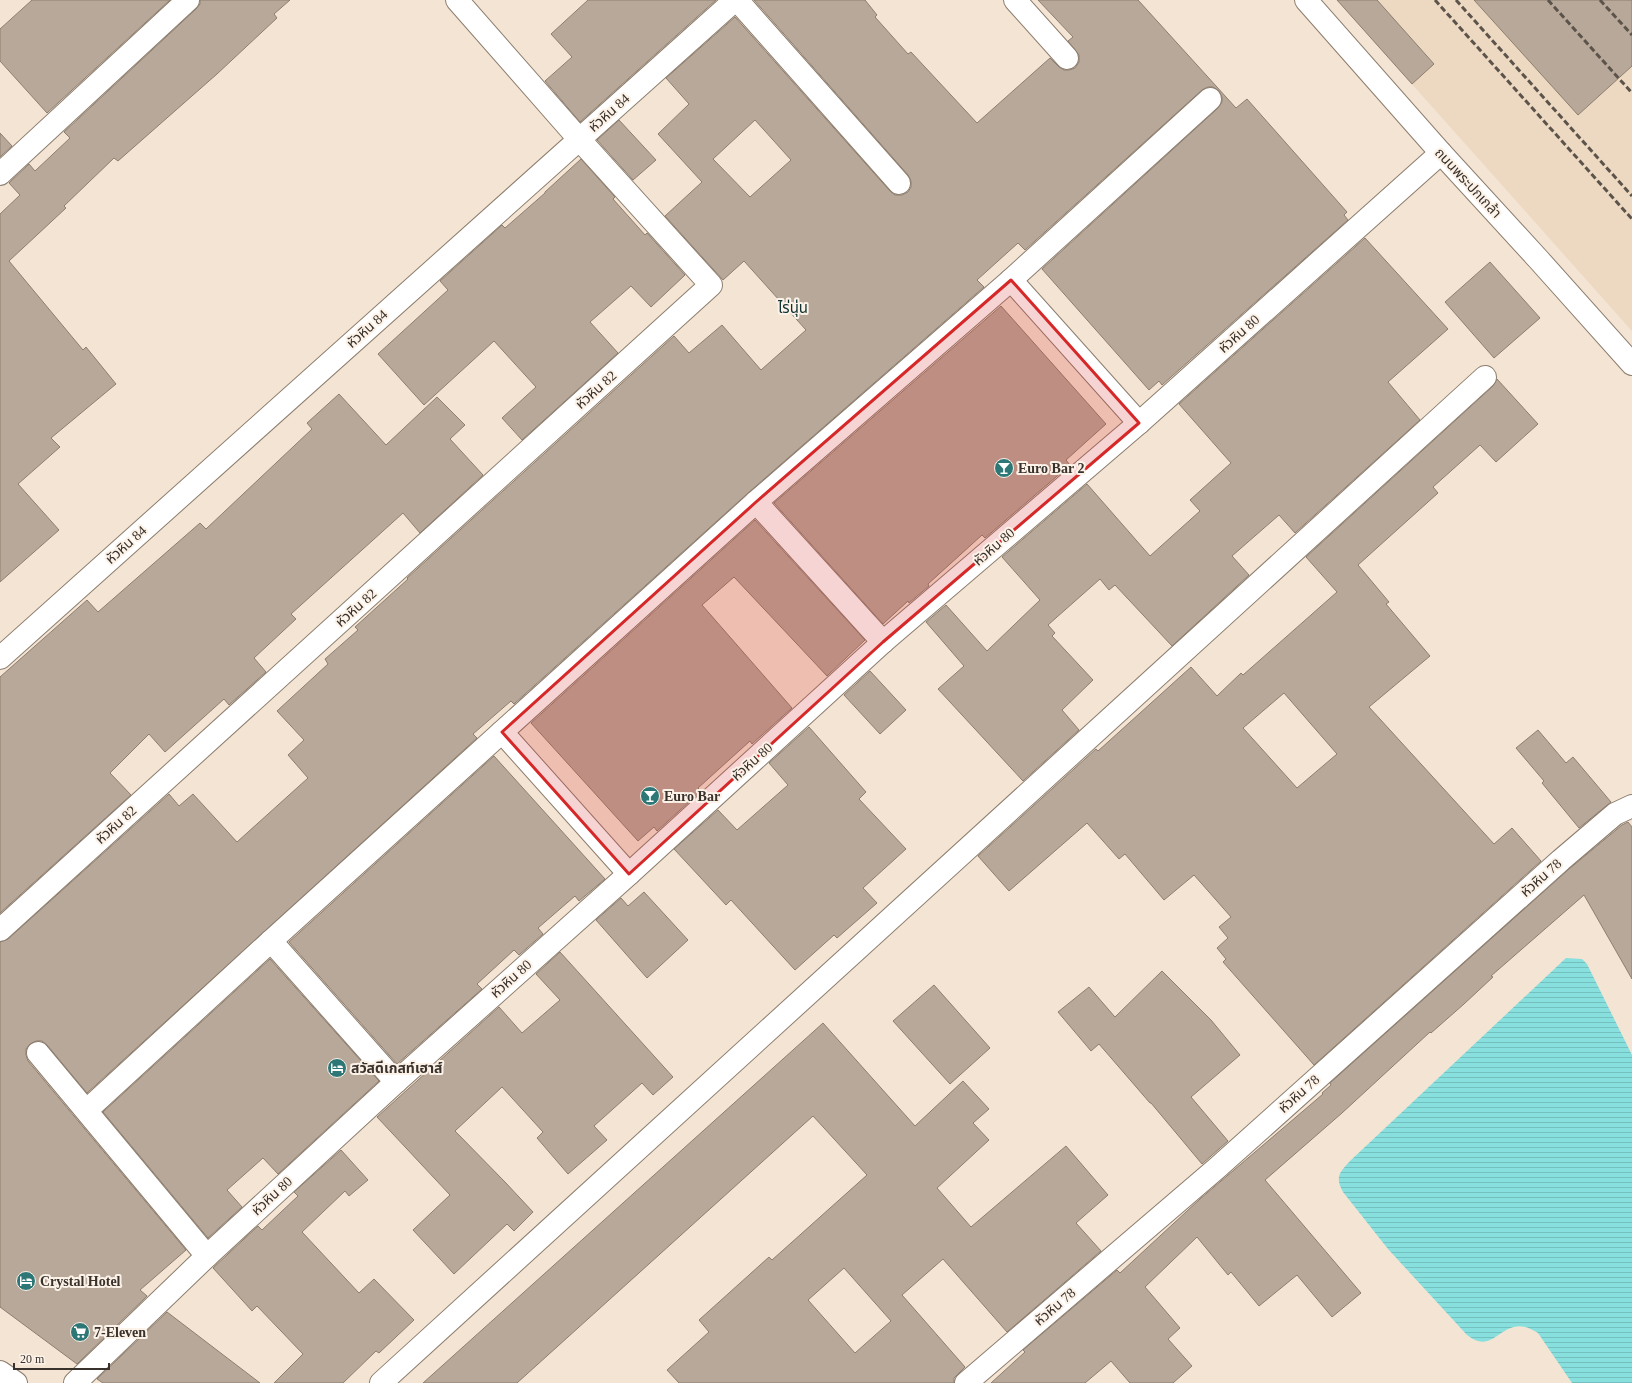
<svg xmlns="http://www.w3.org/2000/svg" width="1632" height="1383" font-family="'Times New Roman','Noto Sans Thai',serif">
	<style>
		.built { fill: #edd8c1 }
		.water { fill: url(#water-rules) }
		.building { fill: #b8a899; stroke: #8d7e6f; fill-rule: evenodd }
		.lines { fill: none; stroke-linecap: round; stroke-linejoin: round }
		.street-casing { stroke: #8c7d6e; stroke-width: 24 }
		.secondary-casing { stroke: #8c7d6e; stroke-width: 24 }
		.primary-casing { stroke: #8c7d6e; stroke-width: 24 }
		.street { stroke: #fff; stroke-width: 22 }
		.secondary { stroke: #fff; stroke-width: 22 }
		.primary { stroke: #fff; stroke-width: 22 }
		.rail { stroke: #5c544b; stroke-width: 3; stroke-dasharray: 6 3; stroke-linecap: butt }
		.marked { fill: #d62828; fill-opacity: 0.2; stroke: #d62828; stroke-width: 3; stroke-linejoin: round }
		.labels { text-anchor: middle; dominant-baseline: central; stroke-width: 4; stroke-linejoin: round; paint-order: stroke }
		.street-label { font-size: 14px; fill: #39322c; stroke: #fcf2e8 }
		.poi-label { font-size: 14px; font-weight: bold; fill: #39322c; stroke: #fcf2e8; text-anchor: start }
		.neighbourhood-label { font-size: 15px; fill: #0d3030; stroke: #fcf2e8 }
	</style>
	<defs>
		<pattern id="water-rules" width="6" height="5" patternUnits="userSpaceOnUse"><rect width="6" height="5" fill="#87dfde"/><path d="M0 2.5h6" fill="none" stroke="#75c0bf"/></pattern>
	</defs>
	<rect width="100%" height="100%" fill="#f4e4d3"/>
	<path class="built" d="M1337,0H1632V331Z"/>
	<path class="water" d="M1566,958L1582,959L1587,964L1632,1055V1383H1572L1538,1333C1507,1312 1498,1347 1478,1341C1474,1340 1470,1337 1467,1335L1388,1249L1343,1192C1335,1177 1339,1173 1350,1161Z"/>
	<g class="building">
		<path d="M32,0H170L47,113L0,61V29Z"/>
		<path d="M200,0H290L274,14L277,18L217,74L118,161L114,158L64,206L66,208L9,261L83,350L86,347L116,384L51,438L60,447L18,484L59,530L0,582V214L20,195L9,183L29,164L35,171L70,138L64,132L196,9L200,4Z"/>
		<path d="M588,0H716L580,122L545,81L572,57L551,34Z"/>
		<path d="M754,0H865L877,15L875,17L908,54L911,52L977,123L1050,58L1058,66L1064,70H1069L1075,68L1079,62V55L1068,41L1073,37L1038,0H1138L1236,108L1247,99L1347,212L1344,215L1348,220L1162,385L1159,381L1149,390L1042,269L1218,108L1222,102V97L1219,91L1213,87H1208L1202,90L1025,250L1018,243L977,280L984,287L748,493L514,704L511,701L473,734L477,738L87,1093L47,1045L42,1041H36L30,1044L26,1049V1055L28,1061L186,1250L140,1290L147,1296L77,1364L0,1307V942L8,939L169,794L179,806L193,794L237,842L308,778L288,755L304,740L277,711L328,664L325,659L358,630L355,627L408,579L407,578L674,336L689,353L722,325L761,370L806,330L744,261L723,280L665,216L702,182L658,134L689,104L666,78L735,17L890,191L895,195H902L908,192L911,187V181L908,175ZM755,120L791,160L750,197L713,159Z"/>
		<path d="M1337,0H1377L1434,64L1412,84Z"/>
		<path d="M1474,0H1632V66L1578,115Z"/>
		<path d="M619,120L656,160L633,180L597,140Z"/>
		<path d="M0,133L12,146L0,157Z"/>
		<path d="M581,159L615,197L613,199L645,235L647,233L685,275L651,307L631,286L590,322L618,353L522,440L502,418L536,387L494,341L424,405L378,354L448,290L440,281L502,225L505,228L545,193V192Z"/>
		<path d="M1365,238L1448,329L1388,382L1420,420L1295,533L1279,515L1232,556L1249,575L1172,646L1115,585L1109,590L1100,579L1048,625L1055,633L1052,636L1093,680L1062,710L1079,730L1023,781L938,689L964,666L926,622L946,605L987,651L1040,600L1002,557L1087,484L1150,556L1200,511L1190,500L1231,463L1179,404Z"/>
		<path d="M1490,262L1540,318L1494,358L1445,302Z"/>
		<path d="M1001,306L1106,424L1066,460L1070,465L985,538L982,535L928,584L929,586L909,603L908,601L883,624L774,503Z"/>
		<path d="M1497,379L1538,424L1496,462L1480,445L1433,487L1438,493L1358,565L1389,602L1386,604L1430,656L1369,707L1494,844L1512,828L1541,861L1314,1065L1223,962L1226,959L1217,948L1228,938L1219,927L1231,917L1194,875L1164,900L1125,854L1119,859L1087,823L1009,891L978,856L1096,749L1098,751L1191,667L1217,696L1241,673L1243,675L1337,592L1306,557L1493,386ZM1284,693L1337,754L1297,788L1243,728Z"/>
		<path d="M339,394L386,445L437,397L465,425L450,439L483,475L420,533L403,513L291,614L296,619L254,658L266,672L229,705L224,699L165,752L149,734L110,773L131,795L0,913V677L87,600L98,612L200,523L206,529L312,429L307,423Z"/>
		<path d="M755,520L865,640L827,676L734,577L702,605L792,708L752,744L750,741L698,788L701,791L657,831L654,827L638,841L531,723Z"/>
		<path d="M870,671L906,710L880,734L844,695Z"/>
		<path d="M809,727L866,792L859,799L906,849L863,888L877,903L837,938L834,935L795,970L731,900L726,905L674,849L718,810L737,830L788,785L769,763Z"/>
		<path d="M1538,730L1566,763L1573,757L1611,802L1579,828L1542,783L1544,781L1516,748Z"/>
		<path d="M494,756L605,879L579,901L575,896L538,928L543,934L519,955L514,950L477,984L482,989L397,1064L289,942Z"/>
		<path d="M1628,822L1632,827V979L1584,895L1491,976L1493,977L1464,1004L1431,1033L1430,1032L1342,1113L1265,1180L1361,1293L1332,1317L1297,1275L1259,1306L1231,1272L1228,1275L1197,1237L1145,1287L1180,1328L1168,1339L1192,1366L1173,1383H1130L1111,1361L1085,1383H991L1025,1352L1023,1350L1117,1270L1120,1273L1200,1199L1323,1094L1322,1093L1331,1085L1330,1083L1569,869L1622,825Z"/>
		<path d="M644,892L688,940L647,978L596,920L621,898L628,906Z"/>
		<path d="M560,952L673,1077L653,1095L642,1083L594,1126L607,1140L568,1174L537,1138L543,1132L502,1087L455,1131L505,1182L533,1212L514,1231L507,1224L454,1274L413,1230L450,1195L377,1117L499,1007L522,1033L560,1000L536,974Z"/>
		<path d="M270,959L379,1081L278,1174L263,1158L227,1190L242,1207L208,1238L103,1112Z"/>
		<path d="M1162,971L1211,1020L1240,1055L1191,1097L1228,1141L1202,1164L1151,1103H1150L1099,1044L1091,1051L1058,1012L1089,987L1115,1017Z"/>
		<path d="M934,985L990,1048L950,1084L893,1021Z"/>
		<path d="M823,1023L915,1126L963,1081L989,1109L973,1123L989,1140L937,1188L971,1227L1066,1146L1108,1195L1076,1223L1101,1251L1007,1332L943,1259L902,1295L965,1367L954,1378V1383H679L667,1370L709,1332L699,1320L769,1257L772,1260L867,1175L813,1116L517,1383H423ZM844,1268L891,1321L855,1353L808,1300Z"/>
		<path d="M341,1150L368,1180L349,1196L345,1191L302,1232L359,1293L374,1279L414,1320L379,1353L376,1351L343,1383H274L303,1354L257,1306L252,1311L213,1268L258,1226L262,1230L298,1196L294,1192Z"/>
		<path d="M167,1312L260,1383H103L97,1379Z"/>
	</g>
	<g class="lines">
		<g class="street-casing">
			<g id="street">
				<path d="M737,0L899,183"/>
				<path d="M1015,0L1067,58"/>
				<path d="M0,174L188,0"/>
				<path d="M1011,280L1139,423"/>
				<path d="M756,502L883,642"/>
				<path d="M0,658L735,0"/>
				<path d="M502,732L629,874"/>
				<path d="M0,930L711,285L579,139L457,0"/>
				<path d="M271,941L396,1082"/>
				<path d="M38,1053L207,1256"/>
				<path d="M87,1110L271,941L756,502L1011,280L1210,99"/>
				<path d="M75,1383L207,1256L396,1082L629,874L883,642L1139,423L1441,153"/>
				<path d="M381,1383L1485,377"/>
				<path d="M966,1383L1217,1168L1561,860L1615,814L1632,806"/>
			</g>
		</g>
		<g class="secondary-casing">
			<path id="secondary" d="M1306,0L1441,153L1539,260L1632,364"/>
		</g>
		<g class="primary-casing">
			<path id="primary" d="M0,1372L16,1383"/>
		</g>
		<use href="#street" class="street"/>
		<use href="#secondary" class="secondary"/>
		<use href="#primary" class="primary"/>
		<g class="rail">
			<path d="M1435,0L1632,219"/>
			<path d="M1456,0L1632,196"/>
			<path d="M1548,0L1632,93"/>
			<path d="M1600,0L1632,35"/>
		</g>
	</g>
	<path class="marked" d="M1011,280L1139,423L883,642L629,874L502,732L756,502Z"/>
	<defs>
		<g id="bar-disc" transform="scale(1)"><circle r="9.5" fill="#2e7777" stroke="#fcf2e8"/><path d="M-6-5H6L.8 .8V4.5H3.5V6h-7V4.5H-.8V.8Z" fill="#fff"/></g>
		<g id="hotel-disc" transform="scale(1)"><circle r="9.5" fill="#2e7777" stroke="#fcf2e8"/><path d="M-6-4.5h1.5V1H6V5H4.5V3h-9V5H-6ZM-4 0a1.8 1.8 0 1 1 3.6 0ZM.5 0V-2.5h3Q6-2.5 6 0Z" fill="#fff"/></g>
		<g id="supermarket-disc" transform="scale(1)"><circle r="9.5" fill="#2e7777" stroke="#fcf2e8"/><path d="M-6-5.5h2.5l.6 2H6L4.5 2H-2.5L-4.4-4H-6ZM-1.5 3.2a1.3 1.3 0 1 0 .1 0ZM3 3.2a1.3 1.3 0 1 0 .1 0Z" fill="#fff"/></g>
	</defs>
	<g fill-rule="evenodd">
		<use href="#bar-disc" x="1004" y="468"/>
		<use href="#bar-disc" x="650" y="796"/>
		<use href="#hotel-disc" x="337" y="1068"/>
		<use href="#hotel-disc" x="26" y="1281"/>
		<use href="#supermarket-disc" x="80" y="1332"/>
	</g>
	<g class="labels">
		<g class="street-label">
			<text transform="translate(609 113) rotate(-42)">หัวหิน 84</text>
			<text transform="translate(1468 183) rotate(47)">ถนนพระปกเกล้า</text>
			<text transform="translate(367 329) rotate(-42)">หัวหิน 84</text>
			<text transform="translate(1239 334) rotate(-42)">หัวหิน 80</text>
			<text transform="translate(596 390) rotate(-42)">หัวหิน 82</text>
			<text transform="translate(126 545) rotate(-42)">หัวหิน 84</text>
			<text transform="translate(994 547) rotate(-41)">หัวหิน 80</text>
			<text transform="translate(356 608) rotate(-42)">หัวหิน 82</text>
			<text transform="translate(752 762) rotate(-42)">หัวหิน 80</text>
			<text transform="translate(116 825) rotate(-42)">หัวหิน 82</text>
			<text transform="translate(1541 878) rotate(-42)">หัวหิน 78</text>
			<text transform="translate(511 979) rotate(-42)">หัวหิน 80</text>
			<text transform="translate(1299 1094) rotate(-42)">หัวหิน 78</text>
			<text transform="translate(272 1196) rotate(-43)">หัวหิน 80</text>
			<text transform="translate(1055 1307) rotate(-41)">หัวหิน 78</text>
		</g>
		<g class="poi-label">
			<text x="1018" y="468">Euro Bar 2</text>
			<text x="664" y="796">Euro Bar</text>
			<text x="351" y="1068">สวัสดีเกสท์เฮาส์</text>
			<text x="40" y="1281">Crystal Hotel</text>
			<text x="94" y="1332">7-Eleven</text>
		</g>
		<g class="neighbourhood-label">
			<text x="793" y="308">ไร่นุ่น</text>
		</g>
	</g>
	<path d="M14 1363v6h95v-6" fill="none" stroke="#39322c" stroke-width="2"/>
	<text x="20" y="1363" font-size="12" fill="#39322c" stroke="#fcf2e8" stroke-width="3" paint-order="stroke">20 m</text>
</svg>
